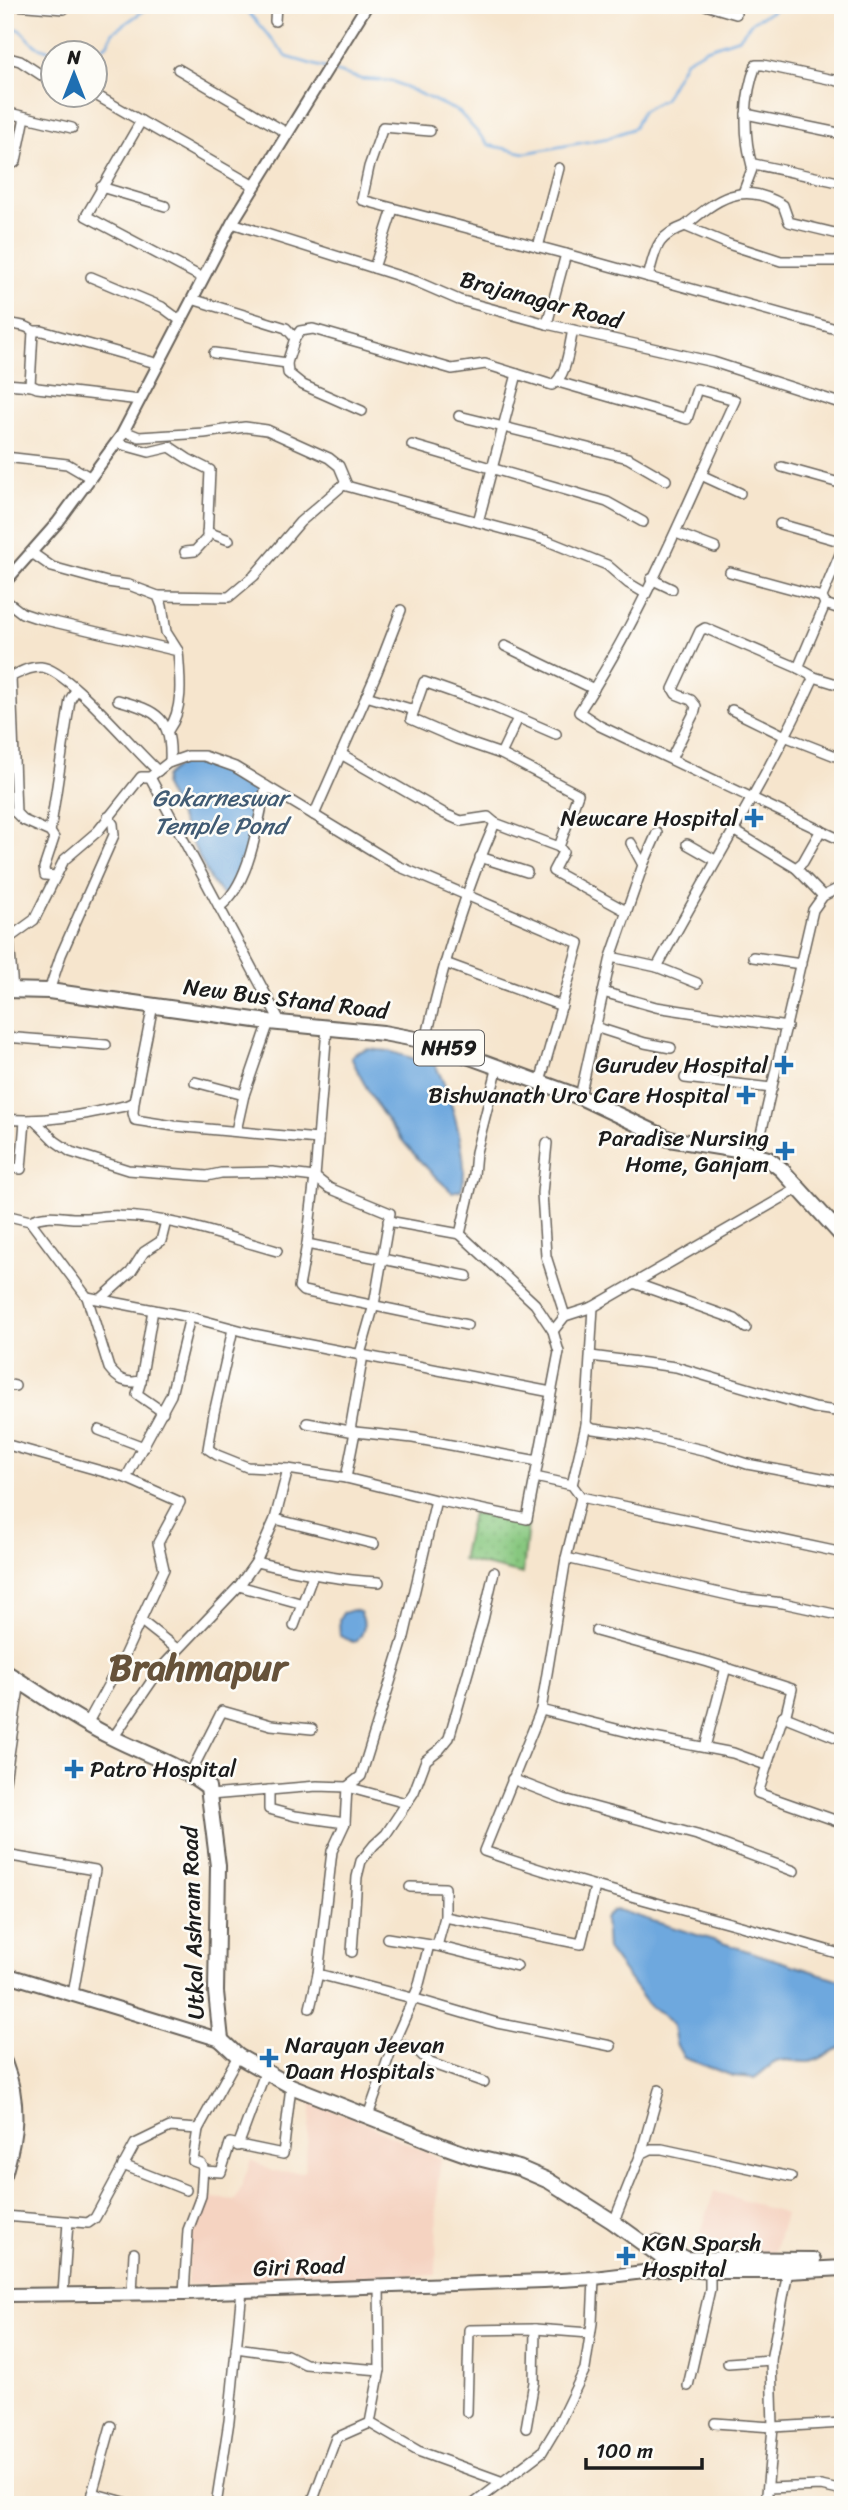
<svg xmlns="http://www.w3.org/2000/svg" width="848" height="2510" font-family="Sriracha,sans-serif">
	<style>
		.built { fill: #f5d3c1 }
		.park { fill: url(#park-dots); stroke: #52724e; stroke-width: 2 }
		.water { fill: #6ea8de; stroke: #45627d; stroke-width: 2 }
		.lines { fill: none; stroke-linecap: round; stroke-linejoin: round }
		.stream { stroke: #6ea8de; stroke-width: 2.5 }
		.minor-casing { stroke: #68625a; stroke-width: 12 }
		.tertiary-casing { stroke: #68625a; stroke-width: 14 }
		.secondary-casing { stroke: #68625a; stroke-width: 16 }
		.primary-casing { stroke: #68625a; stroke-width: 18 }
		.trunk-casing { stroke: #68625a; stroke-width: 18 }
		.minor { stroke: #fff; stroke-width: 9 }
		.tertiary { stroke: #fff; stroke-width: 10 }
		.secondary { stroke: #fff; stroke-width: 12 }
		.primary { stroke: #fff; stroke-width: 14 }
		.trunk { stroke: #fff; stroke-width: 14 }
		.poi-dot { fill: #1f6fb2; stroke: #fdfcf7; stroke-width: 2.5 }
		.labels { text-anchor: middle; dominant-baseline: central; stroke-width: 5; stroke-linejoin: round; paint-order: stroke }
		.shield { fill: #fdfcf7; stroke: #605f5e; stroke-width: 2 }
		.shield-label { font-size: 21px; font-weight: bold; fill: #1c1c1c }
		.street-label { font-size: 23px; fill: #1c1c1c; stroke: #fdfcf7 }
		.poi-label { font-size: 23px; fill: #1c1c1c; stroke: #fdfcf7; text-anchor: end }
		.water-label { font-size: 24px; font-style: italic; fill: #415b73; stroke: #fdfcf7 }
		.town-label { font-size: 37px; font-weight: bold; fill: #66523a; stroke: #fdfcf7 }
	</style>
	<defs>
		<pattern id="park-dots" width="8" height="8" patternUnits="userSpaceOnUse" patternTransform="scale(1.75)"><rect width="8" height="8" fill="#87c77f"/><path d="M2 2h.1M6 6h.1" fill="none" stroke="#74aa6d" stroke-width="1.8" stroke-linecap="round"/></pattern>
	</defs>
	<rect width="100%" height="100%" fill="#fdfcf7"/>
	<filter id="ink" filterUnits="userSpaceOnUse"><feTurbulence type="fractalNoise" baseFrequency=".0143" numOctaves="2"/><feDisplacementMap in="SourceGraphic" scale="14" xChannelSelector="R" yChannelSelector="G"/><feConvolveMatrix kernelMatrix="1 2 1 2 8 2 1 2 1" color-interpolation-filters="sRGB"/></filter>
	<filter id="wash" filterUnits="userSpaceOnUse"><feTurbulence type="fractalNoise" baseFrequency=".00686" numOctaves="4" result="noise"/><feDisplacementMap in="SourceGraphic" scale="28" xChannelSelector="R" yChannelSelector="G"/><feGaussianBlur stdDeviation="1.57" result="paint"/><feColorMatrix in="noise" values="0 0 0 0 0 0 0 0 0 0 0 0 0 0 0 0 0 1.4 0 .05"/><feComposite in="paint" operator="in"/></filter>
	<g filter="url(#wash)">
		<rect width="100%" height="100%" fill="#f6e5cd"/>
		<g class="built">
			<path d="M312,2102L354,2118L441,2159L437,2189L436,2275L320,2281L187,2285L190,2230L202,2197L236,2200L251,2160L272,2171L304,2172Z"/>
			<path d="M714,2191L785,2214L772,2261L694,2255Z"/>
		</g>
		<path class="park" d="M472,1513L528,1523L523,1574L462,1560Z"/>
		<g class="water">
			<path d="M198,759C212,763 249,779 256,790C266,805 243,875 233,890C231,893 227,895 225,898L211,881L164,786L165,777C176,766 183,761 198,759Z"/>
			<path d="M368,1049L389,1051L435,1065C449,1090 472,1163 461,1190L452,1192C410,1155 374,1109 351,1057L355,1053Z"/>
			<path d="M353,1610L360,1612C366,1623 365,1632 357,1641L353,1642L340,1636L339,1620L343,1613Z"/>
			<path d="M618,1910L843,1981V2047C830,2050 820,2062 808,2062C797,2063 787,2057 776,2062C767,2066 762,2074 754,2078L733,2076L684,2058L676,2044L673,2026L661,2013L649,2006L607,1949L605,1919L612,1911Z"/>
		</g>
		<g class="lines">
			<g class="stream">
				<path d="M242,5L287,57L325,68"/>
				<path d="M5,22L21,31L36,46L53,52"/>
				<path d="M94,53L107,44L113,32L152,5"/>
				<path d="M331,70L361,79L392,81L459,112L489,145L525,153L608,138L634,128L642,111L664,99L685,61L706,49L739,38L753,21L784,5"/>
			</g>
		</g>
	</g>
	<g filter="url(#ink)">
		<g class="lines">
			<g class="minor-casing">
				<g id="minor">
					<path d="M15,5L64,9V5"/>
					<path d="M705,5L736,14"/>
					<path d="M275,21L276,5"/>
					<path d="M5,57L20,61L52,82"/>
					<path d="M178,69L287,133"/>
					<path d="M94,94L254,186"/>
					<path d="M5,112L72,128"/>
					<path d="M746,114L843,134"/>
					<path d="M141,121L86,216L203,278"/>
					<path d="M430,131L383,127L369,167L362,200L566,254"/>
					<path d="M5,162L14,163L16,161L25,117"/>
					<path d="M752,166C743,134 744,96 756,65H763L843,82"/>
					<path d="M101,187L165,206"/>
					<path d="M743,193L754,164L843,183"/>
					<path d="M232,223L415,281L459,300L547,324L713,362L843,404"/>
					<path d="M685,226C717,199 742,180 783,205L789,222L843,235"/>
					<path d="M538,247L559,168"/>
					<path d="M374,268L393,209"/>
					<path d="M91,277L162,307L181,321"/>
					<path d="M648,277C656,249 655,237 685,226L728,244L781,261H843"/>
					<path d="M192,299L286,328L295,338L287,363L288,373L303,385L362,411"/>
					<path d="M5,321C14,327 25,323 33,331L30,385L37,388L140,400"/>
					<path d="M547,324L566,254L843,331"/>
					<path d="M573,330C569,346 567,377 552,385L517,374L478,522L545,540L607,565L628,583L645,593"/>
					<path d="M33,331H42L159,364"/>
					<path d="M295,338L300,331L313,329L452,369L485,364L517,374"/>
					<path d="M214,353L287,363"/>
					<path d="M558,382L687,419L697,389L735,400C686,506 643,615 579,712L600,726L843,841"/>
					<path d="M5,384L32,386"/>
					<path d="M459,416L628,458L666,480"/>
					<path d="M124,431L139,437L204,433L245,427L267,430L329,458L339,466L347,485"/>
					<path d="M116,443L149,452L170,447L188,459L210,470L207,538L195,551L185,552"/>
					<path d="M412,445L607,502L643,522"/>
					<path d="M5,457L67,464L91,478"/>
					<path d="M782,467L843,484"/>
					<path d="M701,475L740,493"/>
					<path d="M780,524L843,542"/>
					<path d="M207,532L229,540"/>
					<path d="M676,533L715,548"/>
					<path d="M32,553L52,567L107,582L129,585L158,596L162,606L166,632L178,651"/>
					<path d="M730,572L822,597"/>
					<path d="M651,579L672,589"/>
					<path d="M158,596L229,597L254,576L300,522L343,485L478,522"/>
					<path d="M5,600L22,613L37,618L178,651C180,676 184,709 169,729"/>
					<path d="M825,604L843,610"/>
					<path d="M505,646L594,689"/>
					<path d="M11,677L16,813L23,820L50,832L54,838L44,868L45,875L56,876L64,860L98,831L141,777H150L168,763L188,756H204L235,767L398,866L579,943L540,1082"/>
					<path d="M814,677L843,686"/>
					<path d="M5,679C17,675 28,666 41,667C68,669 134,750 158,771"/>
					<path d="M366,696L414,710"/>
					<path d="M118,700C158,711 172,718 170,762"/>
					<path d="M732,710L787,737L843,759"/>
					<path d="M556,734L489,705L424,682L411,719L457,739L501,754L578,794L559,847"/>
					<path d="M341,754L445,814L461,821L488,817L495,823L559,847L563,852L553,871L626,911"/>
					<path d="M501,754L518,718"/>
					<path d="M671,759L695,711L696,706L691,700L676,694L673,689L700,631L705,628L798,668"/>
					<path d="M150,777L281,1023"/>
					<path d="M314,815L377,672L401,610"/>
					<path d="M733,830L796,868L803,862L821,830"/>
					<path d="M50,832L70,700L76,690"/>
					<path d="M687,844L715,860"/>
					<path d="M480,857L527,872"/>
					<path d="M643,865L657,833"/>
					<path d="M796,868L823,896"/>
					<path d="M219,907C250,886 258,821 266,786"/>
					<path d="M6,937L9,940L13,990"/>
					<path d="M5,941L34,920L56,876"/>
					<path d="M611,957L643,865L631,843"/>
					<path d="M753,957L801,964"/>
					<path d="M445,963L562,1006"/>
					<path d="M657,967L697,983"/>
					<path d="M49,991L61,955L114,835L113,824L108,817"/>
					<path d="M603,992L656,1007L787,1027"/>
					<path d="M153,1005L134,1102L133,1113L135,1120L174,1126L318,1139"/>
					<path d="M595,1027L645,1043L671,1048"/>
					<path d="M327,1028L315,1177L307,1244L299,1287L303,1291L467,1325"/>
					<path d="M5,1037L106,1045"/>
					<path d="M426,1041C442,966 465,892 495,823"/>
					<path d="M685,1078L772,1088"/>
					<path d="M195,1082L244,1095L236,1131"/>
					<path d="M244,1095L269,1022"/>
					<path d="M580,1097L611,957L657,967C709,870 768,777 814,677L798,668L823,609L825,604L822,597L843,547"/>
					<path d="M5,1119C46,1123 86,1114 125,1106L134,1102"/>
					<path d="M34,1120L55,1141L71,1152L128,1170L207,1176L221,1173L272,1172L315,1177L329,1188L390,1213L374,1305L360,1354"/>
					<path d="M547,1143L542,1193L546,1256L565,1316"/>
					<path d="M756,1155L813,910L823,896L843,886"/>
					<path d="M5,1167L21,1169L25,1121"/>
					<path d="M5,1215L30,1221L87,1297L109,1368C118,1380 126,1384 141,1381L153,1310"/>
					<path d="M30,1221C48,1212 64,1219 83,1218C95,1218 108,1215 120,1216C173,1217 226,1237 277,1251"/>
					<path d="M388,1221L460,1234"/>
					<path d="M307,1244L467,1276"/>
					<path d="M634,1283L735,1319L746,1328"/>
					<path d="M87,1297L190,1317L254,1334L551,1392"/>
					<path d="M101,1299L131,1272L144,1252L161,1241L166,1221"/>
					<path d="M233,1329L214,1413L208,1449L217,1455L247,1467L288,1469L346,1478L436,1500"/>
					<path d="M553,1331L565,1316L593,1307L799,1188"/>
					<path d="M591,1356L676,1367L814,1408L843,1412"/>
					<path d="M141,1381L137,1394L163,1412"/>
					<path d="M5,1384L15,1386"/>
					<path d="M307,1423L355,1432L413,1438L538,1461"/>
					<path d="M586,1425L593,1429L639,1435L707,1451L747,1464L843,1482"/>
					<path d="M99,1430L144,1447"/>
					<path d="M350,1430L363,1355"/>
					<path d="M8,1445L126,1478L180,1502L158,1543L164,1569L125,1654L87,1724"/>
					<path d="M535,1477L572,1485L581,1497L843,1553"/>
					<path d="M126,1478L171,1395L190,1317"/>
					<path d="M346,1478L355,1432"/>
					<path d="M572,1485L586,1425L593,1307"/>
					<path d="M581,1497L566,1558L541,1710L484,1851C602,1892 724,1919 843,1955"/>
					<path d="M275,1519L374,1544"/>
					<path d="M566,1558L741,1598L783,1603L843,1616"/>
					<path d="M256,1562C297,1572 336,1580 379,1582"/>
					<path d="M239,1586L303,1604"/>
					<path d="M140,1620L177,1649"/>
					<path d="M294,1626L313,1575"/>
					<path d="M596,1631L708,1662L792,1689L786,1714L783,1716L758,1793L843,1823"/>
					<path d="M541,1710L644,1736L733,1753L766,1765"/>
					<path d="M783,1716L843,1740"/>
					<path d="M113,1738L160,1669L239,1586L256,1562L275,1519L288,1469"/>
					<path d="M705,1747L726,1667"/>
					<path d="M190,1774L222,1711L271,1725L312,1729"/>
					<path d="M512,1779L564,1799L697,1835L794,1871"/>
					<path d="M5,1781L20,1681"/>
					<path d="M269,1790V1809L295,1816L345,1823"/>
					<path d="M210,1795L317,1786L347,1787L361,1776L404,1637L436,1500L527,1519L559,1352L553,1331L535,1304L460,1234L474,1175L476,1152L498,1066"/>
					<path d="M5,1855L95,1870L73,1994"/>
					<path d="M410,1887L445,1888V1917L437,1946"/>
					<path d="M445,1917L581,1944L595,1887"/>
					<path d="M387,1938L437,1946L517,1966"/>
					<path d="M352,1952L357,1877L361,1861L374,1845L386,1834L414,1792L426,1760L440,1749L449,1738L483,1620L494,1572"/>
					<path d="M318,1974L412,1998L497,2023L611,2046"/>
					<path d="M310,2008L318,1974L332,1851L345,1823L347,1787L406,1803"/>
					<path d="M394,2042L417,2050L430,2063L484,2082"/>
					<path d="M370,2110L394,2042L418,1988L429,1945"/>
					<path d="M238,2146L265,2073"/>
					<path d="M641,2154L651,2149H662L791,2177"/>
					<path d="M123,2165L186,2190"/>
					<path d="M203,2171L221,2172L230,2143L283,2154L291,2086"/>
					<path d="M617,2214L641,2154L659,2090"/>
					<path d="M5,2216L88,2223L95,2218L135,2144L170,2127L198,2129"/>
					<path d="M132,2293L134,2253"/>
					<path d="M184,2293L188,2230L201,2196L203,2167L201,2164L193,2161L198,2129L238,2056"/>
					<path d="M63,2294L68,2222"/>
					<path d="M236,2348L287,2355L305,2364L380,2370"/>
					<path d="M728,2363L771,2360"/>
					<path d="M688,2386L710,2289V2271"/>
					<path d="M467,2412L469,2330L535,2329L590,2333"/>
					<path d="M370,2423L418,2451L503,2482"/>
					<path d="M715,2423L773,2427L843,2423"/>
					<path d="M526,2428L534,2382L535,2329"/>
					<path d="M768,2488L821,2486L843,2491"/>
					<path d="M92,2493L135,2505"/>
					<path d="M89,2505L111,2426"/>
					<path d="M216,2505L229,2421L242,2290"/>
					<path d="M311,2505L336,2438L370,2423L380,2370L379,2285"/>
					<path d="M472,2505L542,2452L557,2427L585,2369L592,2323L594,2278"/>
					<path d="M766,2505L773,2427L771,2360L788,2271"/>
				</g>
			</g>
			<g class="tertiary-casing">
				<g id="tertiary">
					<path d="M5,582L58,522L121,436L232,223L367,5"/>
					<path d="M833,1224L843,1216"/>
				</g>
			</g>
			<g class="secondary-casing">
				<g id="secondary">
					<path d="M5,1974L221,2040"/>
					<path d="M5,2062C21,2103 17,2134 5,2175"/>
					<path d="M5,2295L184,2293L544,2281L594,2278L677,2268L681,2263"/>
				</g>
			</g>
			<g class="primary-casing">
				<g id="primary">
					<path d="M5,1672C41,1694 74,1719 111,1737C144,1754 178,1764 208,1787L218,1866L216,1992L221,2040"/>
					<path d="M221,2040L238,2056L291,2086L446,2147L474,2157L519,2168L549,2181L612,2221L677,2268L710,2271H788L843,2268"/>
					<path d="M656,2243L686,2259L813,2260"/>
				</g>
			</g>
			<g class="trunk-casing">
				<path id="trunk" d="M5,990L49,991L269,1022L383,1033L426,1041L580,1097L669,1139L737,1150L768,1159L781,1169L843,1237"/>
			</g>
			<use href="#minor" class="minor"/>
			<use href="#tertiary" class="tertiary"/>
			<use href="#secondary" class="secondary"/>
			<use href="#primary" class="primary"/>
			<use href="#trunk" class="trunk"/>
		</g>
	</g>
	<g class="poi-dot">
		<path d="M750.5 807.5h7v7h7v7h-7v7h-7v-7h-7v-7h7z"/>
		<path d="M780.5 1054.5h7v7h7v7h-7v7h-7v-7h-7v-7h7z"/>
		<path d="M742.5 1084.5h7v7h7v7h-7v7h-7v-7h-7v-7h7z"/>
		<path d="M781.5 1140.5h7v7h7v7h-7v7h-7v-7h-7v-7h7z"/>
		<path d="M70.5 1758.5h7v7h7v7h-7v7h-7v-7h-7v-7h7z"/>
		<path d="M265.5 2047.5h7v7h7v7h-7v7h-7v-7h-7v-7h7z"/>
		<path d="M622.5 2245.5h7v7h7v7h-7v7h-7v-7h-7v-7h7z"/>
	</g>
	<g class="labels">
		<rect class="shield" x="414" y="1030.5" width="70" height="35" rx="5"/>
		<g class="shield-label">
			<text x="449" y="1048">NH59</text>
		</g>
		<g class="street-label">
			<text transform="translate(541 300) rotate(15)">Brajanagar Road</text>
			<text transform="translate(286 999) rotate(7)">New Bus Stand Road</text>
			<text transform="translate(193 1923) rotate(-92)">Utkal Ashram Road</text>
			<text transform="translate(299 2267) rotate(-2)">Giri Road</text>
		</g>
		<g class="poi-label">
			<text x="738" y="818">Newcare Hospital</text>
			<text x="768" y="1065">Gurudev Hospital</text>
			<text x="730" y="1095">Bishwanath Uro Care Hospital</text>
			<text x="769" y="1138">Paradise Nursing<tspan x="769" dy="26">Home, Ganjam</tspan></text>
			<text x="90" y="1769" text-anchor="start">Patro Hospital</text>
			<text x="285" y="2045" text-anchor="start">Narayan Jeevan<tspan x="285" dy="26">Daan Hospitals</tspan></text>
			<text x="642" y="2243" text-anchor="start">KGN Sparsh<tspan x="642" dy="26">Hospital</tspan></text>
		</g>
		<g class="water-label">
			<text x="220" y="798">Gokarneswar<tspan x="220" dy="28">Temple Pond</tspan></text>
		</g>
		<g class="town-label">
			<text x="198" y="1667">Brahmapur</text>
		</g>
	</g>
	<rect width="848" height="2510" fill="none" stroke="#fdfcf7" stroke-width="28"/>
	<g transform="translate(74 74)"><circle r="33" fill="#fdfcf7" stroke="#a3a29f" stroke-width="2"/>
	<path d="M0-5L12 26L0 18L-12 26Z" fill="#1f6fb2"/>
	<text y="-10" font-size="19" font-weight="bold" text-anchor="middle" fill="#1c1c1c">N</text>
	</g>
	<path d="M586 2458v10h116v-10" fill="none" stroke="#1c1c1c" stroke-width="3.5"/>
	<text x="596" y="2458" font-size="21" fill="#1c1c1c" stroke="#fdfcf7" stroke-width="5" paint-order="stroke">100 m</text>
</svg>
